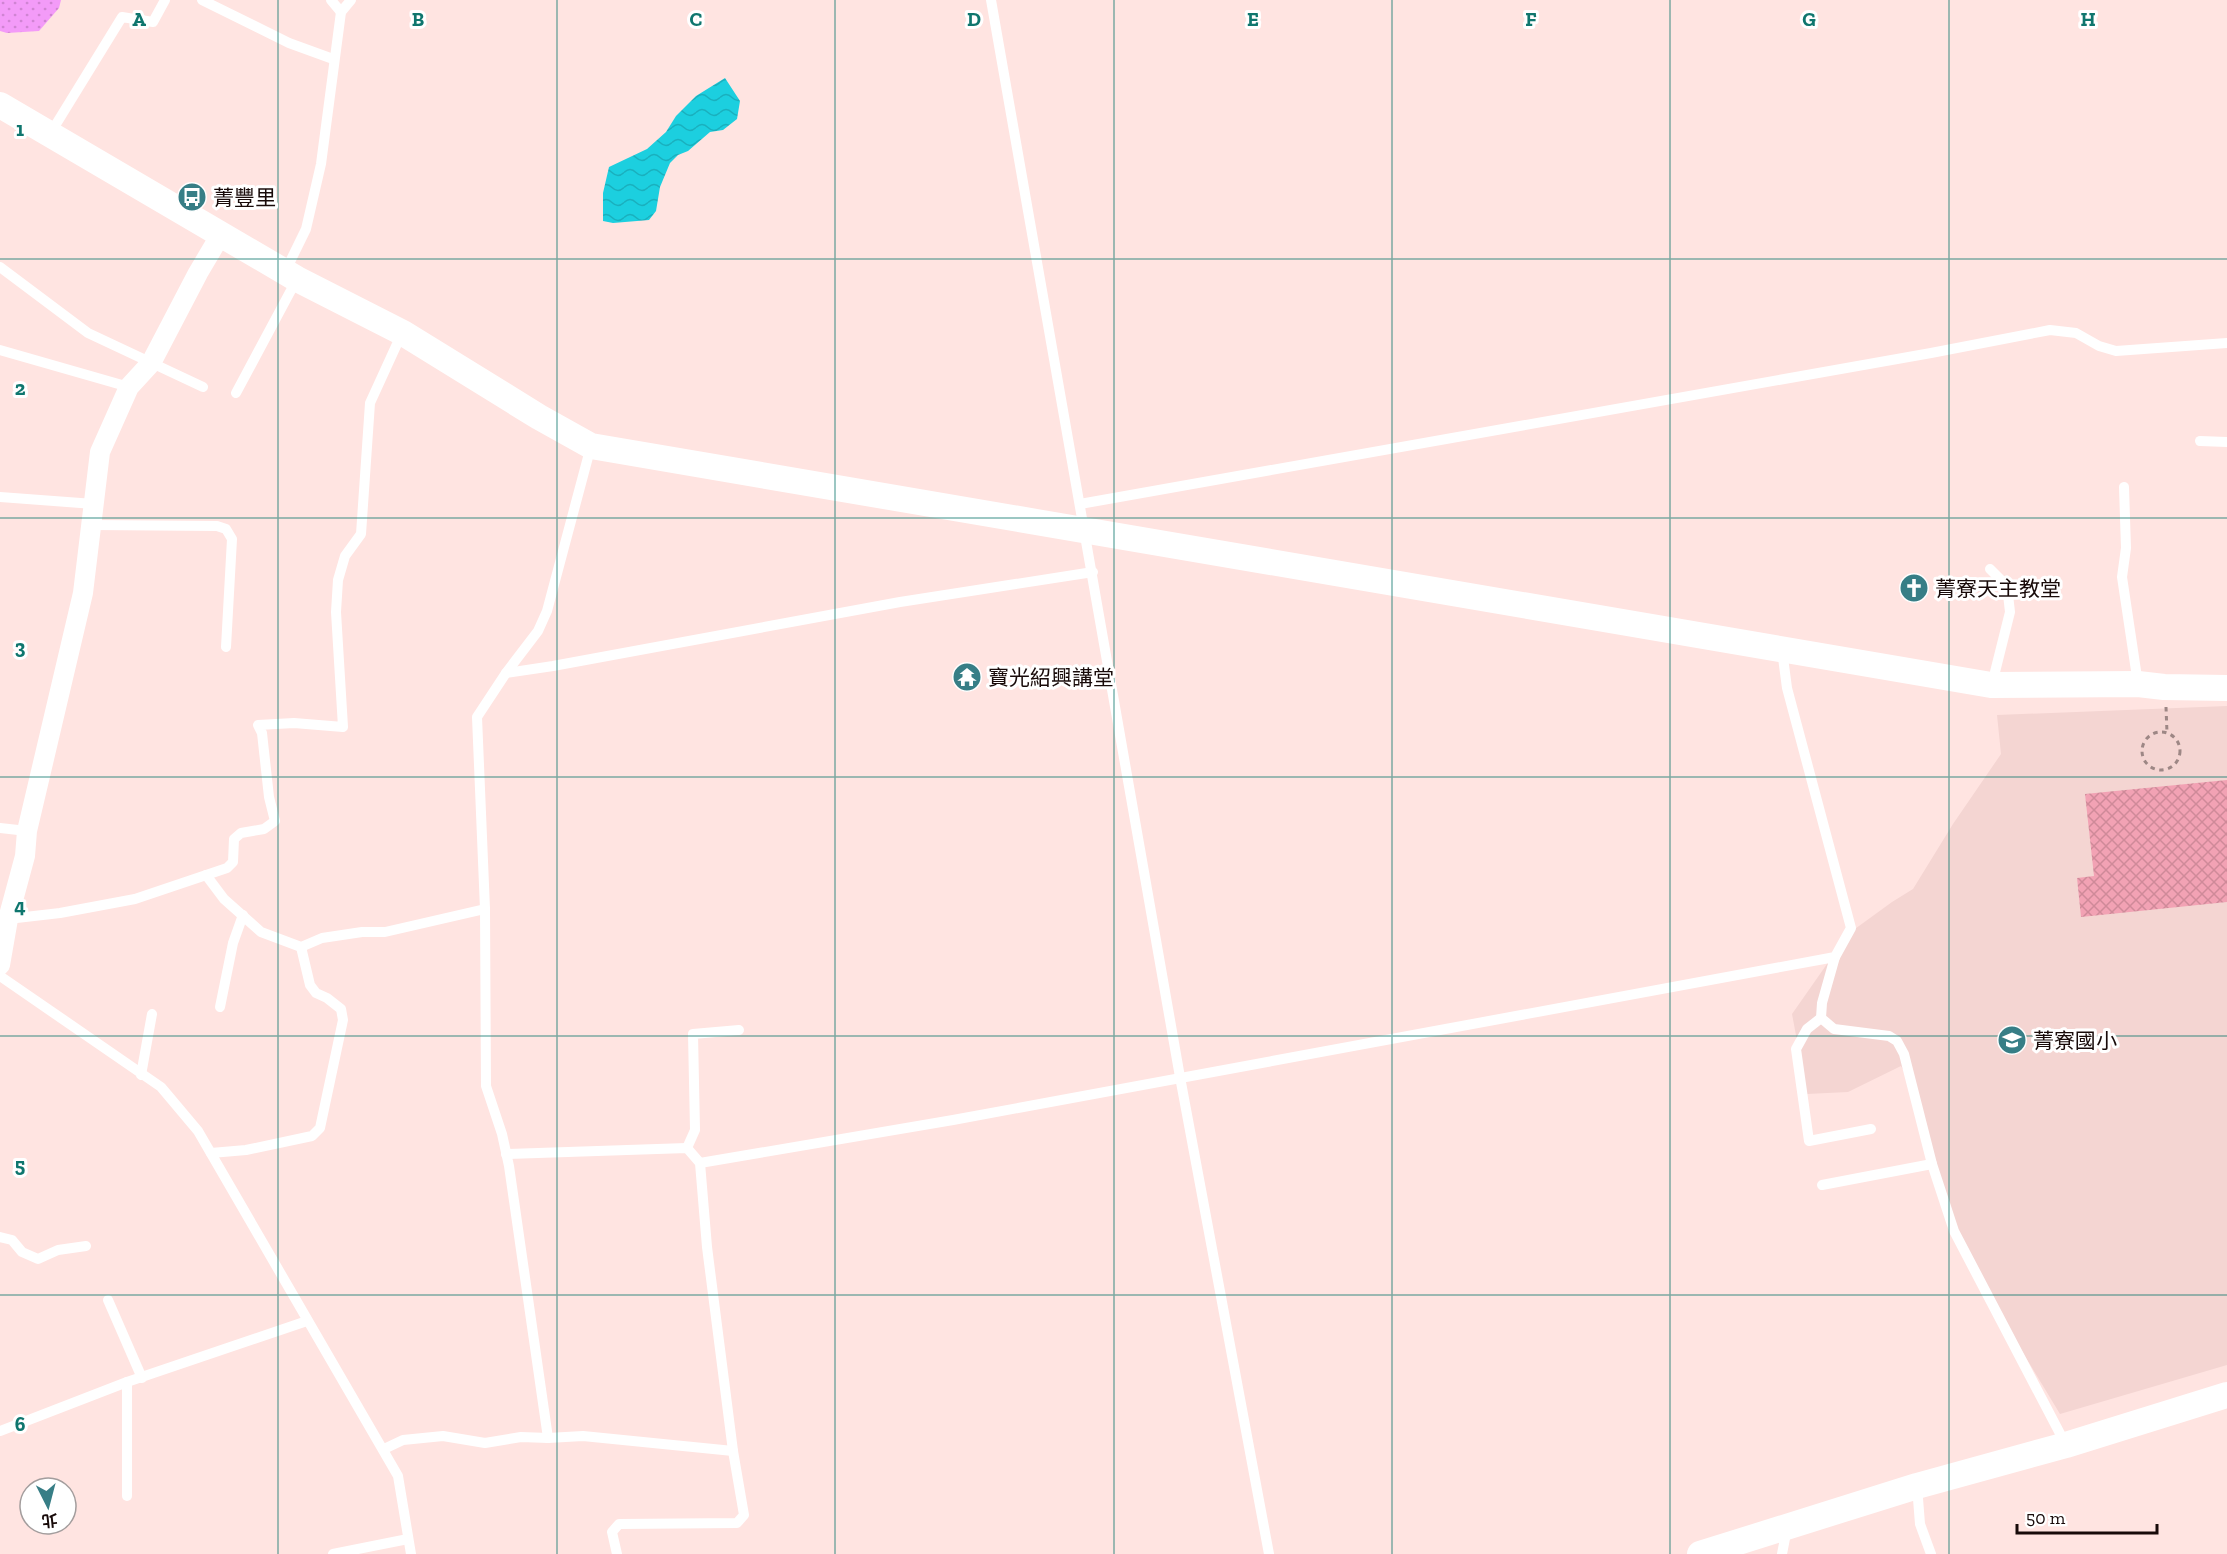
<svg xmlns="http://www.w3.org/2000/svg" width="2227" height="1554" font-family="'Zilla Slab','Noto Sans TC',serif">
	<style>
		.built { fill: #f4d5d2 }
		.grass { fill: url(#grass-dots) }
		.water { fill: url(#water-waves) }
		.building { fill: url(#building-cross-hatch) }
		.lines { fill: none; stroke-linecap: round; stroke-linejoin: round }
		.path { stroke: #9d8785; stroke-width: 3; stroke-dasharray: 4.5 4.5; stroke-linecap: butt }
		.service { stroke: #fff; stroke-width: 10 }
		.minor { stroke: #fff; stroke-width: 20 }
		.tertiary { stroke: #fff; stroke-width: 26 }
		.grid { fill: none; stroke: #0f766e; stroke-width: 1.5; stroke-opacity: 0.55 }
		.labels { text-anchor: middle; dominant-baseline: central; stroke-width: 6; stroke-linejoin: round; paint-order: stroke }
		.poi-label { font-size: 21px; fill: #180a09; stroke: #fff; text-anchor: start }
		.grid-label { font-size: 20px; text-anchor: middle; font-weight: bold; fill: #0f766e; stroke: #fff; stroke-width: 6; stroke-linejoin: round; paint-order: stroke }
	</style>
	<defs>
		<pattern id="grass-dots" width="8" height="8" patternUnits="userSpaceOnUse" patternTransform="scale(1.5)"><rect width="8" height="8" fill="#f39bf8"/><path d="M2 2h.1M6 6h.1" fill="none" stroke="#d084d3" stroke-width="1.8" stroke-linecap="round"/></pattern>
		<pattern id="water-waves" width="16" height="10" patternUnits="userSpaceOnUse" patternTransform="scale(1.5)"><rect width="16" height="10" fill="#1ccfdf"/><path d="M0 5q4-4 8 0t8 0" fill="none" stroke="#19b0be"/></pattern>
		<pattern id="building-cross-hatch" width="8" height="8" patternUnits="userSpaceOnUse" patternTransform="scale(1.5)"><rect width="8" height="8" fill="#f2a2b4"/><path d="M0 0l8 8M0 8l8-8" fill="none" stroke="#cf8a99"/></pattern>
	</defs>
	<rect width="100%" height="100%" fill="#ffe4e1"/>
	<path class="built" d="M2227,706V1365L2060,1414L1948,1229L1918,1095L1901,1066L1848,1092L1807,1094L1792,1014L1848,934L1892,902L1913,889L1953,824L2001,754L1997,715Z"/>
	<path class="grass" d="M0,0H61L59,8L39,31L7,33L0,31Z"/>
	<path class="water" d="M725,78L740,101L737,119L723,130L710,132L688,151L678,155L670,163L660,187L656,211L649,220L613,223L603,221V193L609,167L647,149L666,132L676,116L696,96Z"/>
	<path class="building" d="M2227,780V902L2081,917L2077,878L2094,876L2085,794Z"/>
	<g class="lines">
		<g class="path">
			<path d="M2166,707L2167,733"/>
			<circle cx="2161" cy="751" r="19"/>
		</g>
		<g class="service">
			<path d="M202,0L289,43L333,59"/>
			<path d="M331,0L341,12"/>
			<path d="M991,0L1180,1077L1269,1554"/>
			<path d="M50,134L122,17L153,22L165,0"/>
			<path d="M0,267L88,333L203,387"/>
			<path d="M285,272L306,229L321,164L341,12L351,0"/>
			<path d="M0,350L129,387"/>
			<path d="M236,393L297,279"/>
			<path d="M2200,441L2227,442"/>
			<path d="M2124,487L2126,548L2122,577L2138,684"/>
			<path d="M0,497L94,504"/>
			<path d="M1080,504L1931,353L2050,330L2076,333L2099,346L2116,351L2227,343"/>
			<path d="M92,525L217,526L226,529L232,539L226,647"/>
			<path d="M1990,569L2007,586L2010,612L1992,684"/>
			<path d="M506,673L553,666L900,602L1093,572"/>
			<path d="M0,828L27,831"/>
			<path d="M206,875L224,899L261,932L301,947L322,938L362,932H385L485,909"/>
			<path d="M8,919L60,913L135,899L227,868L233,862L234,839L241,833L264,829L275,821L269,797L262,733L258,725L294,723L343,727L336,612L338,580L345,556L361,534L370,403L402,333"/>
			<path d="M1835,957L1822,1003L1821,1018L1834,1029L1889,1036L1897,1041L1904,1054L1932,1164L1954,1231L2066,1445"/>
			<path d="M0,976L161,1087L198,1131L398,1476L411,1554"/>
			<path d="M220,1007L233,943L243,915"/>
			<path d="M1821,1018L1807,1029L1796,1049L1809,1141L1871,1129"/>
			<path d="M141,1075L152,1014"/>
			<path d="M687,1148L695,1130L693,1034L739,1030"/>
			<path d="M211,1153L246,1150L312,1136L320,1128L343,1020L341,1009L327,998L316,993L310,985L301,947"/>
			<path d="M506,1154L687,1148L700,1163L707,1247L733,1451L744,1515L737,1523L619,1524L612,1532L617,1554"/>
			<path d="M700,1163L953,1120L1835,957L1851,928L1787,688L1782,650"/>
			<path d="M1822,1185L1932,1164"/>
			<path d="M0,1237L12,1240L22,1252L38,1259L58,1250L86,1246"/>
			<path d="M108,1300L142,1378"/>
			<path d="M0,1431L127,1382L307,1321"/>
			<path d="M548,1438L509,1166L502,1134L486,1086L485,909L477,717L506,673L538,631L547,611L591,446"/>
			<path d="M384,1449L403,1440L443,1436L485,1443L521,1437L548,1438L583,1436L733,1451"/>
			<path d="M1917,1486L1920,1524L1931,1554"/>
			<path d="M127,1496V1382"/>
			<path d="M333,1554L408,1539"/>
			<path d="M1782,1554L1787,1528"/>
		</g>
		<path class="minor" d="M0,965L8,919L25,856L27,831L83,593L100,452L129,387L151,363L198,273L221,234"/>
		<g class="tertiary">
			<path d="M0,105L297,279L403,333L539,417L591,446L1991,685L2138,684L2164,687L2227,688"/>
			<path d="M1700,1554L1917,1486L2066,1445L2227,1395"/>
		</g>
	</g>
	<path class="grid" d="M278,0V1554M557,0V1554M835,0V1554M1114,0V1554M1392,0V1554M1670,0V1554M1949,0V1554M0,259H2227M0,518H2227M0,777H2227M0,1036H2227M0,1295H2227"/>
	<defs>
		<g id="bus-disc" transform="scale(1.5)"><circle r="9.5" fill="#377e86" stroke="#fff"/><path d="M-5-6H5V4H4V6H2V4H-2V6H-4V4H-5ZM-3.5-4V0h7V-4ZM-3.5 1.2v1.5H-2V1.2ZM2 1.2v1.5H3.5V1.2Z" fill="#fff"/></g>
		<g id="church-disc" transform="scale(1.5)"><circle r="9.5" fill="#377e86" stroke="#fff"/><path d="M-1.2-6h2.4v3.5h3.3v2.4h-3.3V6h-2.4V-.1h-3.3v-2.4h3.3Z" fill="#fff"/></g>
		<g id="temple-disc" transform="scale(1.5)"><circle r="9.5" fill="#377e86" stroke="#fff"/><path d="M0-6L5-2H3V0L6.5 2.5H4V6H1.5V3h-3V6H-4V2.5H-6.5L-3 0V-2H-5Z" fill="#fff"/></g>
		<g id="school-disc" transform="scale(1.5)"><circle r="9.5" fill="#377e86" stroke="#fff"/><path d="M0-5L7-2L0 1L-7-2ZM-4 1L0 2.5L4 1V4Q0 6-4 4Z" fill="#fff"/></g>
	</defs>
	<g fill-rule="evenodd">
		<use href="#bus-disc" x="192" y="197"/>
		<use href="#church-disc" x="1914" y="588"/>
		<use href="#temple-disc" x="967" y="677"/>
		<use href="#school-disc" x="2012" y="1040"/>
	</g>
	<g class="labels">
		<g class="poi-label">
			<text x="213" y="197">菁豐里</text>
			<text x="1935" y="588">菁寮天主教堂</text>
			<text x="988" y="677">寶光紹興講堂</text>
			<text x="2033" y="1040">菁寮國小</text>
		</g>
	</g>
	<g class="grid-label">
		<text x="139" y="26">A</text>
		<text x="418" y="26">B</text>
		<text x="696" y="26">C</text>
		<text x="974" y="26">D</text>
		<text x="1253" y="26">E</text>
		<text x="1531" y="26">F</text>
		<text x="1809" y="26">G</text>
		<text x="2088" y="26">H</text>
		<text x="20" y="136">1</text>
		<text x="20" y="395">2</text>
		<text x="20" y="654">3</text>
		<text x="20" y="913">4</text>
		<text x="20" y="1172">5</text>
		<text x="20" y="1431">6</text>
	</g>
	<g transform="translate(48 1506) rotate(174)"><circle r="28" fill="#ffffff" stroke="#a39d9d" stroke-width="1.5"/>
	<path d="M0-4.5L10 22L0 15L-10 22Z" fill="#377e86"/>
	<text y="-9" font-size="16" font-weight="bold" text-anchor="middle" fill="#180a09">北</text>
	</g>
	<path d="M2017 1524v9h140v-9" fill="none" stroke="#180a09" stroke-width="3"/>
	<text x="2026" y="1524" font-size="18" fill="#180a09" stroke="#ffffff" stroke-width="4.5" paint-order="stroke">50 m</text>
</svg>
